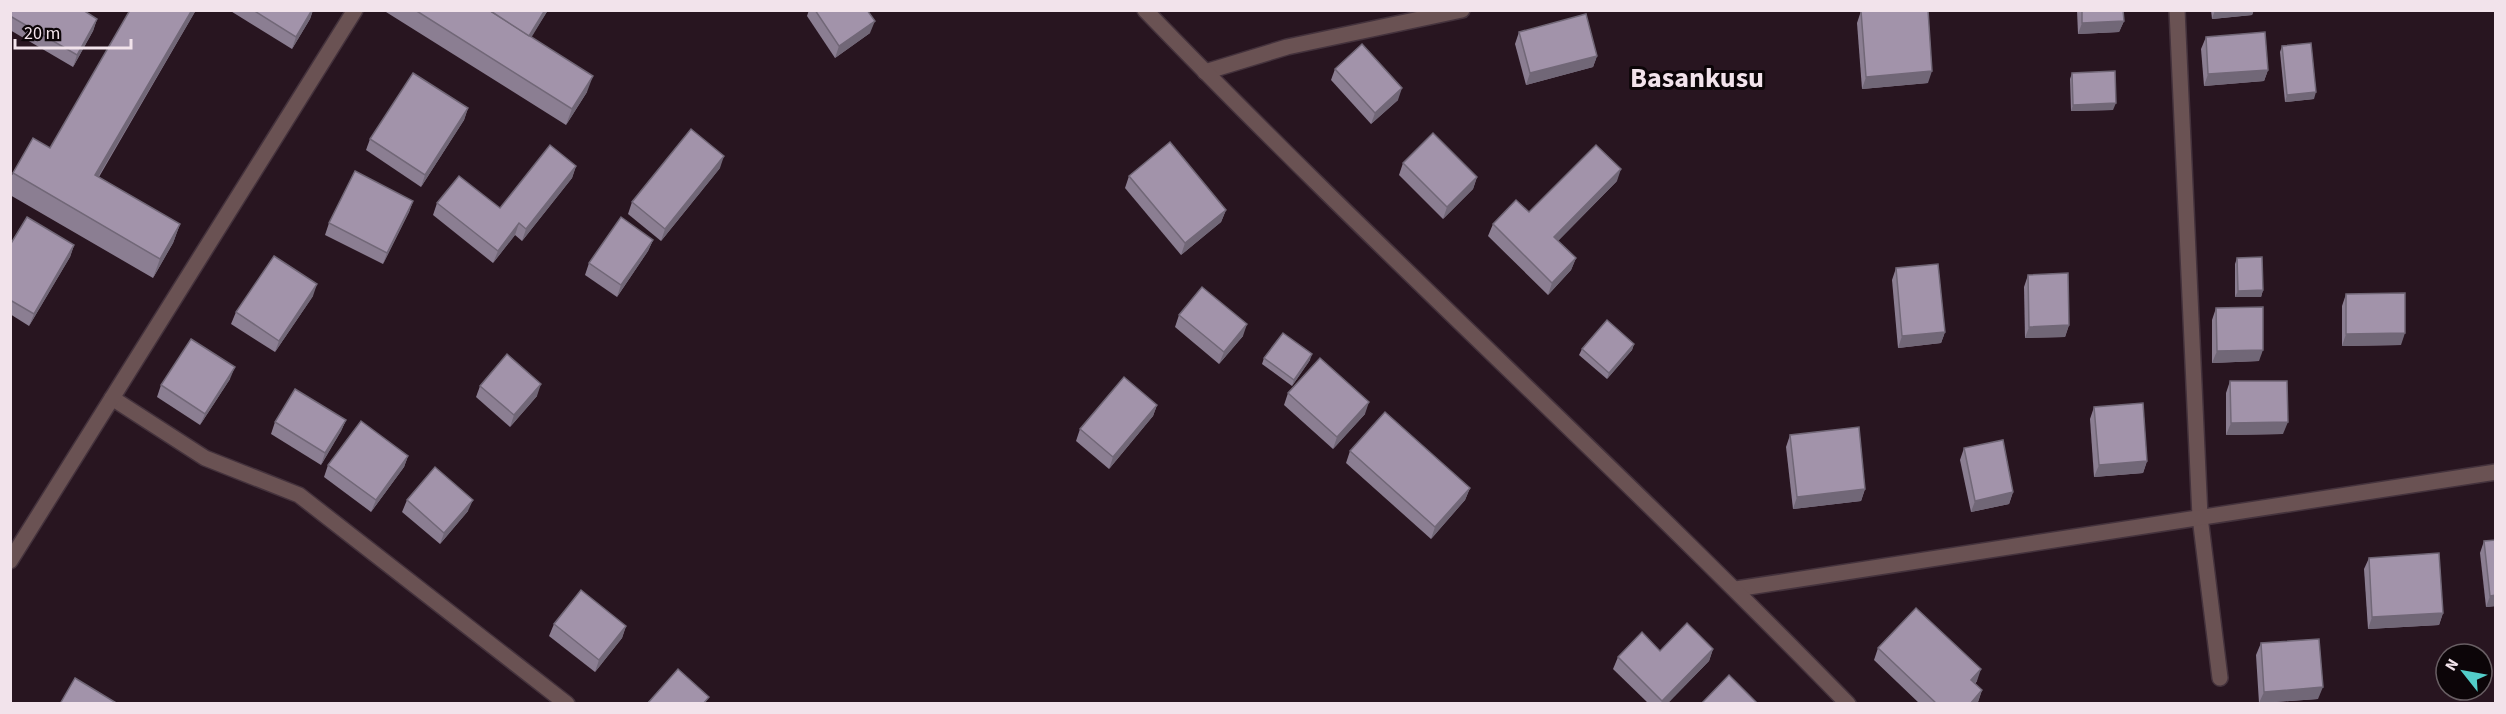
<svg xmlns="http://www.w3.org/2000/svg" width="2506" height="714" font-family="'Source Sans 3',sans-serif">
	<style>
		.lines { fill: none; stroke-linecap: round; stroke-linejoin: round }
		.minor-casing { stroke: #44323c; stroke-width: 18 }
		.tertiary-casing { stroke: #44323c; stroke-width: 18 }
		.minor { stroke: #6a5253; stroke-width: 15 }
		.tertiary { stroke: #6a5253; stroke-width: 15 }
		.wall { fill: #8b7e92 }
		.shaded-wall { fill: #716777 }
		.building { fill: #a293aa; stroke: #716777; stroke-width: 1.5 }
		.labels { text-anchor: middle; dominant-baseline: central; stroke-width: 6; stroke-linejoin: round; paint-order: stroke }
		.town-label { font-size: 28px; font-weight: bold; fill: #f2e3eb; stroke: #0c0508 }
	</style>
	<rect width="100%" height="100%" fill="#281520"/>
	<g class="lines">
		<g class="minor-casing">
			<g id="minor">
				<path d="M2177,10L2200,517L2220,678"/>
				<path d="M1205,72L1287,47L1462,10"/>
				<path d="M112,398L205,458L299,495L567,704"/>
				<path d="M10,561L355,10"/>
				<path d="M1736,589L2496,472"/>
			</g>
		</g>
		<g class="tertiary-casing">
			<path id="tertiary" d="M1145,10C1374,247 1618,468 1848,704"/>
		</g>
		<use href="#minor" class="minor"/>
		<use href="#tertiary" class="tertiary"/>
	</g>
	<g class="wall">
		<path d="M10,10L97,19L93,31L73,67L10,30Z"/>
		<path d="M196,10L99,177L180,224L173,243L153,278L10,195V180L13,173L50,148Z"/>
		<path d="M229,10H313L310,19L292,49Z"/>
		<path d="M386,10H548L531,37L587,92L566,125L386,12Z"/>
		<path d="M809,10H867L870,33L835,58L807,16Z"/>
		<path d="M2077,10H2123L2124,21L2119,32L2078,34Z"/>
		<path d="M2211,10H2254L2252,15L2212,19Z"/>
		<path d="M1861,11L1928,83L1862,89L1857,23Z"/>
		<path d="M1519,32L1597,56L1593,67L1526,85L1515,44Z"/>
		<path d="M2206,37L2268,70L2264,81L2204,86L2201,49Z"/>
		<path d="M2282,46L2314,99L2285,102L2280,52Z"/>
		<path d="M1335,69L1398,100L1371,124L1331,80Z"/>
		<path d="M2072,73L2113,110L2071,111L2070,79Z"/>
		<path d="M468,108L464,120L421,187L366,150L370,139Z"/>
		<path d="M1403,163L1477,177L1473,189L1443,219L1399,175Z"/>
		<path d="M576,166L572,178L522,241L515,235L493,263L433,215L437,203L500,208Z"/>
		<path d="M720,168L661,241L628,214L632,202Z"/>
		<path d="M1129,176L1226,210L1221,222L1181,255L1125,188Z"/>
		<path d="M1617,181L1558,241L1576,258L1571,270L1548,295L1488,236L1493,224L1529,212Z"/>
		<path d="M413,201L409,212L383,264L325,235L329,223Z"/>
		<path d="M653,240L648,251L617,297L585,275L589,263Z"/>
		<path d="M10,245H74L70,257L29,326L10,314Z"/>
		<path d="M2237,258L2263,290L2261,297H2235V264Z"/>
		<path d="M1896,268L1945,332L1941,343L1898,348L1892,280Z"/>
		<path d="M2028,275L2069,325L2065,337L2025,338L2024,287Z"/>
		<path d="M2346,294L2401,345L2342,346V306Z"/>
		<path d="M313,296L275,352L231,324L236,312Z"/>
		<path d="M2216,308L2259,361L2212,363V320Z"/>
		<path d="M1179,315L1243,336L1219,364L1175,327Z"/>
		<path d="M1634,344L1632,350L1607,379L1579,355L1582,349Z"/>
		<path d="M1264,358L1310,360L1292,386L1262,364Z"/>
		<path d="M230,379L200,425L157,397L161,385Z"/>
		<path d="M2230,381L2283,434L2226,435V393Z"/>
		<path d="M480,386L537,396L510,427L476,397Z"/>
		<path d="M1288,393L1365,414L1333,449L1284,405Z"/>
		<path d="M1157,405L1153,416L1109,469L1076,441L1080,429Z"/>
		<path d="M2094,407L2147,461L2143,473L2094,477L2090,419Z"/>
		<path d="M346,420L341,431L321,465L271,434L275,422Z"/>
		<path d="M1790,435L1865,489L1861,501L1793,509L1786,447Z"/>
		<path d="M1964,448L2013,492L2009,504L1971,512L1960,460Z"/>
		<path d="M1350,451L1470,488L1465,500L1431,539L1346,463Z"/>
		<path d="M408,456L404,467L371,512L324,477L328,465Z"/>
		<path d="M407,500L468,511L440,544L402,512Z"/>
		<path d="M2484,541L2496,606L2486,607L2480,553Z"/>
		<path d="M2369,558L2443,613L2439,625L2368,629L2364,569Z"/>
		<path d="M554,624L626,626L622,638L595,672L549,636Z"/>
		<path d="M2261,643L2318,699L2259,703L2256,655Z"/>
		<path d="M1878,648L1977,681L1975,684L1982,690L1978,702L1977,704H1920L1874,660Z"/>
		<path d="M1713,649L1709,661L1667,704H1649L1613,669L1618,657L1660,651Z"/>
	</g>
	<g class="shaded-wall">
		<path d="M192,10H196L88,194L95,175Z"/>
		<path d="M312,10H313L310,19L292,49L296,37Z"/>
		<path d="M545,10H548L525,48L529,36Z"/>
		<path d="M2215,10H2254L2252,15L2212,19Z"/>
		<path d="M97,19L93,31L73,67L77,55Z"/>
		<path d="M875,21L870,33L835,58L839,46Z"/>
		<path d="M2124,21L2119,32L2078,34L2082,23Z"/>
		<path d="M1597,56L1593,67L1526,85L1530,73Z"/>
		<path d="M2268,70L2264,81L2204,86L2208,74Z"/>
		<path d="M1932,71L1928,83L1862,89L1866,77Z"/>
		<path d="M593,76L587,92L566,125L572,109Z"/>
		<path d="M1402,88L1398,100L1371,124L1375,113Z"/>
		<path d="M2316,92L2314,99L2285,102L2287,95Z"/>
		<path d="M2116,103L2113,110L2071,111L2073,105Z"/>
		<path d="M468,108L464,120L421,187L425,175Z"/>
		<path d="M724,156L720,168L661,241L665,229Z"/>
		<path d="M576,166L572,178L522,241L526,229Z"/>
		<path d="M1621,169L1617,181L1550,249L1554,237Z"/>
		<path d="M1477,177L1473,189L1443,219L1447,207Z"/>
		<path d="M413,201L409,212L383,264L387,253Z"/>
		<path d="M1226,210L1221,222L1181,255L1185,243Z"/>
		<path d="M519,223L515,235L493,263L498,251Z"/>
		<path d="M180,224L173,243L153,278L160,259Z"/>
		<path d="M653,240L648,251L617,297L621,285Z"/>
		<path d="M74,245L70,257L29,326L34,314Z"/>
		<path d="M1576,258L1571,270L1548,295L1552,283Z"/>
		<path d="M317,284L313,296L275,352L279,341Z"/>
		<path d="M2263,290L2261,297H2235L2238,291Z"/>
		<path d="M1247,324L1243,336L1219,364L1224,352Z"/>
		<path d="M2069,325L2065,337L2025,338L2029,327Z"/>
		<path d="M1945,332L1941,343L1898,348L1902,336Z"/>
		<path d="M2405,333L2401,345L2342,346L2346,334Z"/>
		<path d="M1634,344L1632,350L1607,379L1609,373Z"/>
		<path d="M2263,350L2259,361L2212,363L2217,351Z"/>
		<path d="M1312,354L1310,360L1292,386L1294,380Z"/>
		<path d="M235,367L230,379L200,425L205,414Z"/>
		<path d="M541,384L537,396L510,427L514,415Z"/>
		<path d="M1369,402L1365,414L1333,449L1337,437Z"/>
		<path d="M1157,405L1153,416L1109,469L1113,457Z"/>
		<path d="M346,420L341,431L321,465L325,453Z"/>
		<path d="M2288,422L2283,434L2226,435L2231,423Z"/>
		<path d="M408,456L404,467L371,512L376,500Z"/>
		<path d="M2147,461L2143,473L2094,477L2099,465Z"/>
		<path d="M1470,488L1465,500L1431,539L1435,527Z"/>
		<path d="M1865,489L1861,501L1793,509L1797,497Z"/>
		<path d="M2013,492L2009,504L1971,512L1975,501Z"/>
		<path d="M473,500L468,511L440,544L444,533Z"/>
		<path d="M2496,595V606L2486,607L2490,596Z"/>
		<path d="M2443,613L2439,625L2368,629L2372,617Z"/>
		<path d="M626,626L622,638L595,672L599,660Z"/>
		<path d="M1713,649L1709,661L1667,704H1661L1662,701Z"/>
		<path d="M1981,669L1977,681L1967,692L1971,680Z"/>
		<path d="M2323,687L2318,699L2259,703L2264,692Z"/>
		<path d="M1982,690L1978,702L1977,704H1970Z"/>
	</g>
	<g class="building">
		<path d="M10,10H83L97,19L77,55L10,16Z"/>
		<path d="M130,10H192L95,175L180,224L160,259L13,173L33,138L50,148Z"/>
		<path d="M253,10H312L296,37Z"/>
		<path d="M415,10H489L593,76L572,109Z"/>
		<path d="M489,10H545L529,36Z"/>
		<path d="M815,10H867L875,21L839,46Z"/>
		<path d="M1871,10H1928L1932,71L1866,77L1861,11Z"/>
		<path d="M2082,10H2123L2124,21L2082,23Z"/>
		<path d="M1586,14L1597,56L1530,73L1519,32Z"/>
		<path d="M2265,32L2268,70L2208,74L2206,37Z"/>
		<path d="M2311,43L2316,92L2287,95L2282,46Z"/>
		<path d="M1362,44L1402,88L1375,113L1335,69Z"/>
		<path d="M2115,71L2116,103L2073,105L2072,73Z"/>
		<path d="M413,73L468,108L425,175L370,139Z"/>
		<path d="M691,129L724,156L665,229L632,202Z"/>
		<path d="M1433,133L1477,177L1447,207L1403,163Z"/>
		<path d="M1170,142L1226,210L1185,243L1129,176Z"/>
		<path d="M550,145L576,166L526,229L519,223L498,251L437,203L459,176L500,208Z"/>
		<path d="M1596,145L1621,169L1554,237L1576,258L1552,283L1493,224L1516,200L1529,212Z"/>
		<path d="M355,171L413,201L387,253L329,223Z"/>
		<path d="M27,217L74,245L34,314L10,300V245Z"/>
		<path d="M621,217L653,240L621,285L589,263Z"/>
		<path d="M274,256L317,284L279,341L236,312Z"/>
		<path d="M2262,257L2263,290L2238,291L2237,258Z"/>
		<path d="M1938,264L1945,332L1902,336L1896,268Z"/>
		<path d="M2068,273L2069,325L2029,327L2028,275Z"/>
		<path d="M1202,287L1247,324L1224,352L1179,315Z"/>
		<path d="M2405,293V333L2346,334V294Z"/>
		<path d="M2263,307V350L2217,351L2216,308Z"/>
		<path d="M1607,320L1634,344L1609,373L1582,349Z"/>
		<path d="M1283,333L1312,354L1294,380L1264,358Z"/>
		<path d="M191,339L235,367L205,414L161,385Z"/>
		<path d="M507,354L541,384L514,415L480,386Z"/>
		<path d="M1320,358L1369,402L1337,437L1288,393Z"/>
		<path d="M1124,377L1157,405L1113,457L1080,429Z"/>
		<path d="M2230,381H2287L2288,422L2231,423Z"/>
		<path d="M295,389L346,420L325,453L275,422Z"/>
		<path d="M2143,403L2147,461L2099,465L2094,407Z"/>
		<path d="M1385,412L1470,488L1435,527L1350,451Z"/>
		<path d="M361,421L408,456L376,500L328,465Z"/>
		<path d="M1859,427L1865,489L1797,497L1790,435Z"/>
		<path d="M2003,440L2013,492L1975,501L1964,448Z"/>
		<path d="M435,467L473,500L444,533L407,500Z"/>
		<path d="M2496,540V595L2490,596L2484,541Z"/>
		<path d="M2439,553L2443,613L2372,617L2369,558Z"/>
		<path d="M581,590L626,626L599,660L554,624Z"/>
		<path d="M1916,608L1981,669L1971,680L1982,690L1970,704H1937L1878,648Z"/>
		<path d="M1687,623L1713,649L1662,701L1618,657L1642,632L1660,651Z"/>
		<path d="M2319,639L2323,687L2264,692L2261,643Z"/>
		<path d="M678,669L709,697L703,704H647Z"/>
		<path d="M1729,675L1758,704H1701Z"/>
		<path d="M75,678L118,704H60Z"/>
	</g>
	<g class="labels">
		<g class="town-label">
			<text x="1697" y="78">Basankusu</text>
		</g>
	</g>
	<rect width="2506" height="714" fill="none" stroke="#f2e3eb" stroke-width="24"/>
	<g transform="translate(2464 672) rotate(301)"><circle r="28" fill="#0c0508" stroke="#685e63" stroke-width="1.5"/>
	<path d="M0-4.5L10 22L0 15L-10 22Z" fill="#53cdc9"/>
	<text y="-9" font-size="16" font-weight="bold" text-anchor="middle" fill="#f2e3eb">N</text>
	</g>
	<path d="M15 39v9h116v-9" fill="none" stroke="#f2e3eb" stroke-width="3"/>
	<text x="24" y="39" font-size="18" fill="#f2e3eb" stroke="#0c0508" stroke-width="4.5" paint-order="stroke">20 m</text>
</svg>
